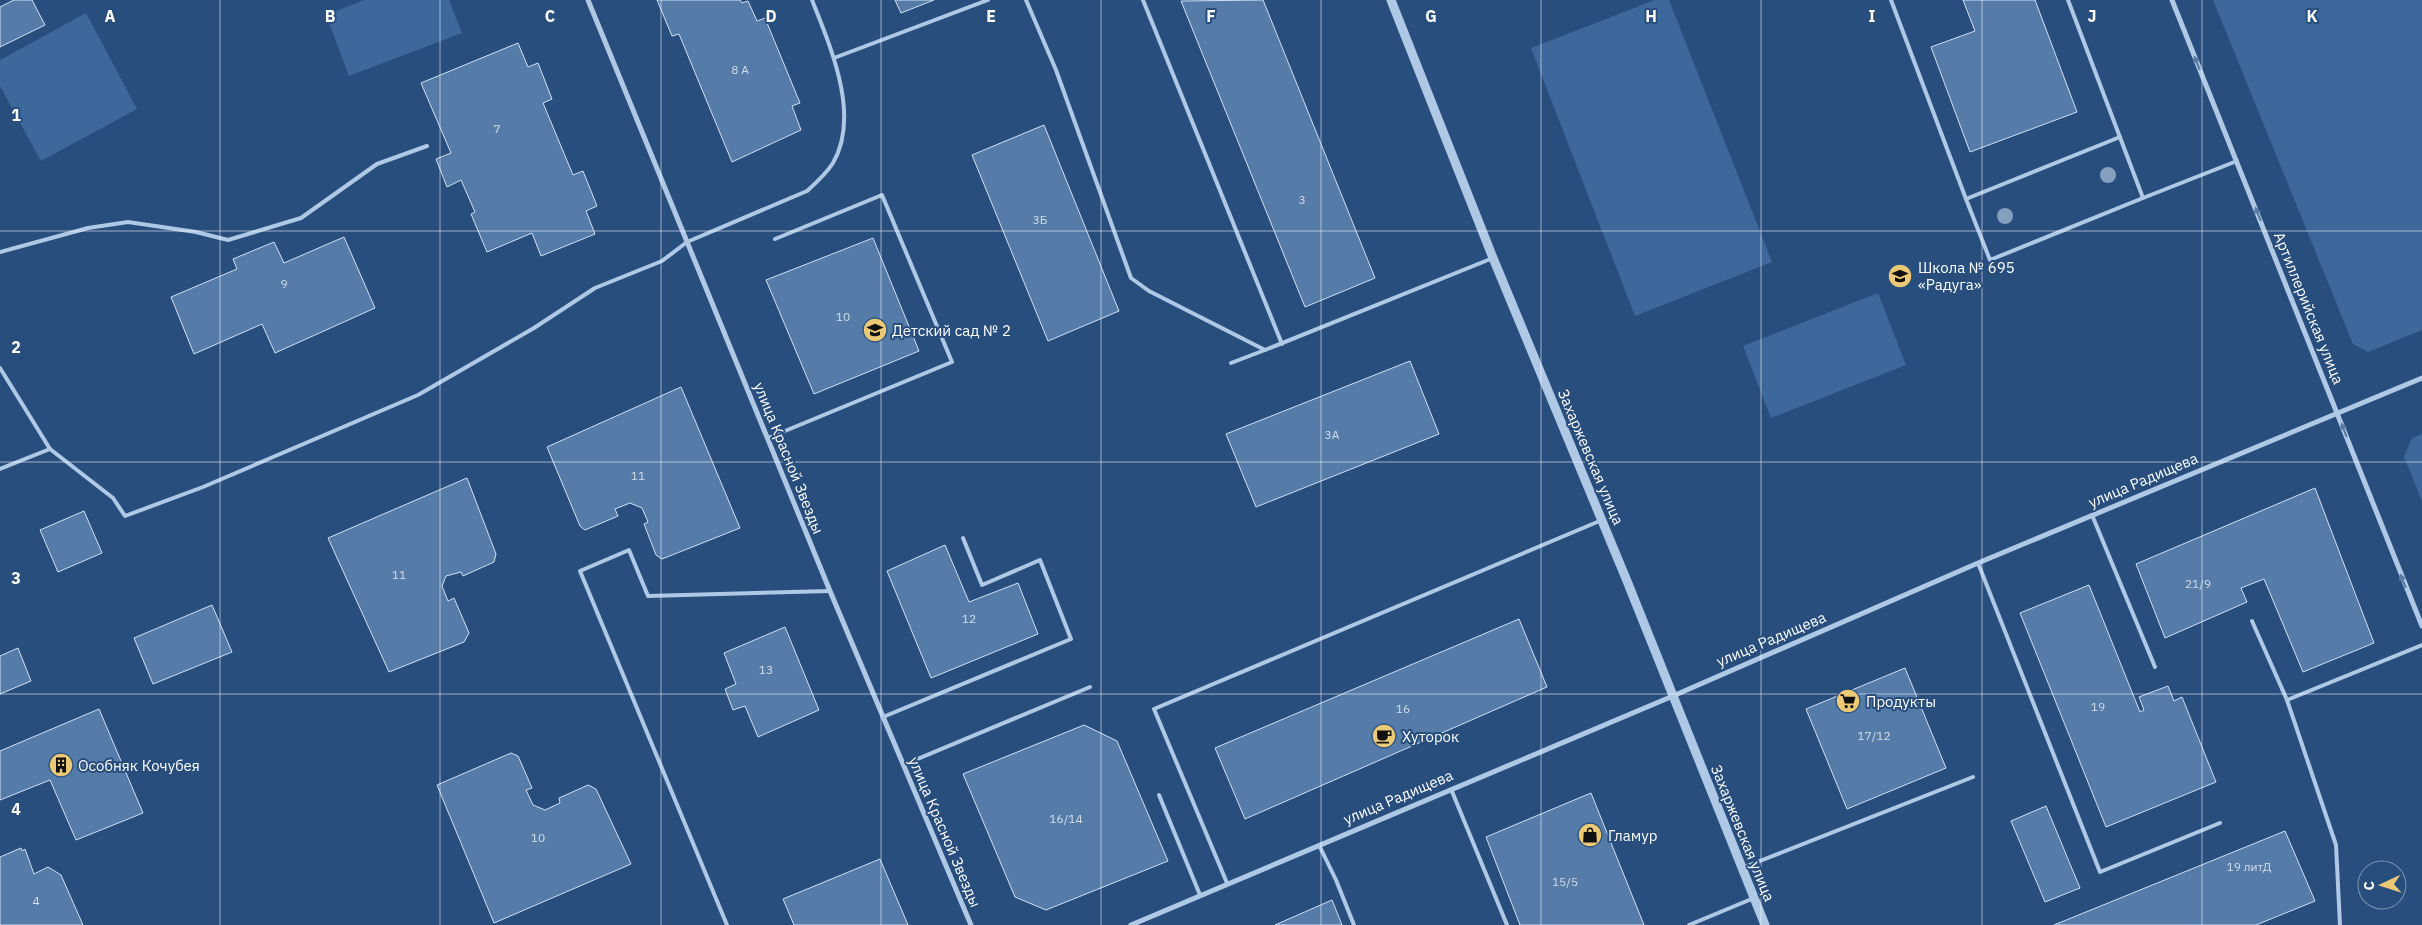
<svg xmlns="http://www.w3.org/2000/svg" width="2422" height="925" font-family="'IBM Plex Sans',sans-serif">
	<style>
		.green { fill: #3c689b }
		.building { fill: #557ba8; stroke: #d1e1f4 }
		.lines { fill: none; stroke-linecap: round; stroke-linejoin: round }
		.service { stroke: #afc8e5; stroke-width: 4 }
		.minor { stroke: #afc8e5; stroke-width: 5 }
		.tertiary { stroke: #afc8e5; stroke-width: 9 }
		.tree { fill: #859fbf }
		.oneway { fill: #5779a2 }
		.grid { fill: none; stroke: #fff; stroke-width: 1; stroke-opacity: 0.55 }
		.labels { text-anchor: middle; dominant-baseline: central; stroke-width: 4; stroke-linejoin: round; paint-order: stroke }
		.number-label { font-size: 12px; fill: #d4dee9 }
		.poi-label { font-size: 15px; fill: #fff; stroke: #284e7e; text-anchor: start }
		.street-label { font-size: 15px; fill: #fff; stroke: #284e7e }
		.grid-label { font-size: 16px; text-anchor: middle; font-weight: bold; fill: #fff; stroke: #284e7e; stroke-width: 4; stroke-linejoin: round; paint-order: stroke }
	</style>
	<rect width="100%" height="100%" fill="#284e7e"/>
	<g class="green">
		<path d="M364,0H449L462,33L349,76L326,15Z"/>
		<path d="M1655,0H1669L1772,262L1635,316L1531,48Z"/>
		<path d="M2213,0H2422V330L2368,352L2353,344Z"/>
		<path d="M86,13L137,109L41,161L0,86V60Z"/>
		<path d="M1878,293L1906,365L1771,418L1743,346Z"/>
		<path d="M2422,434V501L2404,457L2412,438Z"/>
	</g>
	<g class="building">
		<path d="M14,0H32L45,25L0,47V7Z"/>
		<path d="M657,0H740L742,3L748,1L757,21L765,18L800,103L792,106L801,130L732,162L679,34L672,36Z"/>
		<path d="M895,0H934L901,13Z"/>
		<path d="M1263,0L1375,278L1305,307L1181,1Z"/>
		<path d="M1963,0H2035L2077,112L1970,152L1931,47L1975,31Z"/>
		<path d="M518,43L528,67L538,63L552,99L543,103L573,175L583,171L597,206L586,211L595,234L541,256L532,233L487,252L471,214L475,212L461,180L447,187L436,159L451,153L421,83Z"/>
		<path d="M1044,125L1119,311L1048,341L972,155Z"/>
		<path d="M344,237L375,308L275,353L262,324L194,354L171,297L237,269L233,259L274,242L284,263Z"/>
		<path d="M873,238L919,351L814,394L766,280Z"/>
		<path d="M1410,361L1439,434L1256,507L1226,434Z"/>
		<path d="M681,387L740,528L662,559L656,555L644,524L648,522L642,508L630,503L615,509L618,516L585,530L580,526L547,447Z"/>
		<path d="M467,478L496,554L494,562L463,576L461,572L446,576L442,586L448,601L454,598L469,633L464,642L389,672L328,538Z"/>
		<path d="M2315,488L2374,643L2303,672L2264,579L2241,588L2247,602L2165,638L2136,564Z"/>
		<path d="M84,511L102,553L58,572L40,530Z"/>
		<path d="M945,545L969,602L1018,583L1038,634L931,678L887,571Z"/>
		<path d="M2089,585L2140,712L2144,710L2139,697L2168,686L2174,701L2182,697L2216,782L2106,827L2020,613Z"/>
		<path d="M212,605L232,652L153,684L134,638Z"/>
		<path d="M1519,619L1547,687L1245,819L1215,748Z"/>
		<path d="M785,627L819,710L758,737L745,706L733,710L725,689L736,684L724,653Z"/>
		<path d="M18,648L31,681L0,694V656Z"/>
		<path d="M1905,668L1946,768L1847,809L1806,709Z"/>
		<path d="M99,709L143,813L76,840L50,780L0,800V751Z"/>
		<path d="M1084,725L1117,741L1168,861L1046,910L1015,897L963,774Z"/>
		<path d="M511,753L518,756L532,788L526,790L533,805L545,810L560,803L559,798L588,785L596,789L631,864L494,923L437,785Z"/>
		<path d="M1591,793L1644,925H1520L1486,837Z"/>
		<path d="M2046,806L2080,888L2045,902L2011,821Z"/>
		<path d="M2285,831L2315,901L2256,925H2054Z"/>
		<path d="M21,848L22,851L25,849L34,874L48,867L61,875L83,925H0V857Z"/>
		<path d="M880,859L908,925H794L783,899Z"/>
		<path d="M1332,900L1342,925H1275Z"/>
	</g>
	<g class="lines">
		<g class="service">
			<path d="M1026,0L1056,70L1131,278L1149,291L1265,350L1493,258"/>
			<path d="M1143,0L1282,344"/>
			<path d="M1891,0L1966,199"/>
			<path d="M2068,0L2143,198L2237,161"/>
			<path d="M834,58L988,0"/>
			<path d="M2120,137L1966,199L1990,260L2143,198"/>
			<path d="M0,252L88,228L128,222L196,232L228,240L301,218L377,164L427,146"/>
			<path d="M1231,363L1265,350"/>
			<path d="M0,368L50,449"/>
			<path d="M768,438L952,362L882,195L775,239"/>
			<path d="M0,469L50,449L113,498L125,516L203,487L418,395L534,328L595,288L662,261L687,242L807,191C817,182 826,174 833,163C861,115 830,46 812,0"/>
			<path d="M2092,515L2155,667"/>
			<path d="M1978,563L2100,872L2220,823"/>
			<path d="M2252,621L2287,700L2336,845L2340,925"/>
			<path d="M2287,700L2422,645"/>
			<path d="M883,717L1071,639L1040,560L982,585L963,538"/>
			<path d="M903,765L1090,687"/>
			<path d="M1451,789L1507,925"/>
			<path d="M1159,795L1200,895"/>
			<path d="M1319,845L1336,880L1354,925"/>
			<path d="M1742,868L1973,777"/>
			<path d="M1227,883L1154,709L1602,520"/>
			<path d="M727,925L580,571L629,550L648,596L830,591"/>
			<path d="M1689,925L1754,898"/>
		</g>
		<g class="minor">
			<path d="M588,0L830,591L971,925"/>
			<path d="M2172,0L2422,626"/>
			<path d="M1131,925L1673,696L1978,563L2422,378"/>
		</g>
		<path class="tertiary" d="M1391,0L1493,258L1627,581L1765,925"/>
	</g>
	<g class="tree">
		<circle cx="2108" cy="175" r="8"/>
		<circle cx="2005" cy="216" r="8"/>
	</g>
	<defs><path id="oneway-solid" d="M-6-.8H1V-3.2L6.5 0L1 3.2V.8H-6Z" transform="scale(1.25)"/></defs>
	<g class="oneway">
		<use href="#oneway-solid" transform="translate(2197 63) rotate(-112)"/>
		<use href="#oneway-solid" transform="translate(2258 214) rotate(-112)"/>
		<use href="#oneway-solid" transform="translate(2344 430) rotate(-111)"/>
		<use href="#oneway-solid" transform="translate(2403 581) rotate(-112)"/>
	</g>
	<path class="grid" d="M220,0V925M440,0V925M661,0V925M881,0V925M1101,0V925M1321,0V925M1541,0V925M1761,0V925M1982,0V925M2202,0V925M0,231H2422M0,462H2422M0,694H2422"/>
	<defs>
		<g id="school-disc" transform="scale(1.25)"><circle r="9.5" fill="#ecc975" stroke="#284e7e"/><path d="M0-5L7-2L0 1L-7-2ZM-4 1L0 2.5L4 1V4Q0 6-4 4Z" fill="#111"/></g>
		<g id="supermarket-disc" transform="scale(1.25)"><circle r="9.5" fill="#ecc975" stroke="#284e7e"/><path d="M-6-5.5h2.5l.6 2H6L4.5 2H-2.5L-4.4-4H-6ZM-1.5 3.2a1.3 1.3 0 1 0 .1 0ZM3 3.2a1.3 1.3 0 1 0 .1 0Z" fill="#111"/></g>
		<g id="cafe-disc" transform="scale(1.25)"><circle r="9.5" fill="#ecc975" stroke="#284e7e"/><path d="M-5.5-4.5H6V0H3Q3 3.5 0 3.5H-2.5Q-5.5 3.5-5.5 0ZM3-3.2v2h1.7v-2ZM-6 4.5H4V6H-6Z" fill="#111"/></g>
		<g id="building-disc" transform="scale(1.25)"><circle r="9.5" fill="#ecc975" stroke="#284e7e"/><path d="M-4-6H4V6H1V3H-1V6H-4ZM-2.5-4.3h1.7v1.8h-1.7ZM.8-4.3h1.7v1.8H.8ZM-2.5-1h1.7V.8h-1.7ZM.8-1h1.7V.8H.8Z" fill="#111"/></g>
		<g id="shop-disc" transform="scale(1.25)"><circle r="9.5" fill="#ecc975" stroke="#284e7e"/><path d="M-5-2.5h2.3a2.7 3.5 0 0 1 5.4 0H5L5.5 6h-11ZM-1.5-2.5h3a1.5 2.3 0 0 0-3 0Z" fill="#111"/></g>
	</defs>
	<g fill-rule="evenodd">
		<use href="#school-disc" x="1900" y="276"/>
		<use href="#school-disc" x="875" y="330"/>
		<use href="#supermarket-disc" x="1848" y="701"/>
		<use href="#cafe-disc" x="1384" y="736"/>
		<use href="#building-disc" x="61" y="765"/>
		<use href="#shop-disc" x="1590" y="835"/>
	</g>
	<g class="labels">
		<g class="number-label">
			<text x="740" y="69">8 А</text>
			<text x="497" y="128">7</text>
			<text x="1302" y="199">3</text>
			<text x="1040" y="219">3Б</text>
			<text x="284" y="283">9</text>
			<text x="843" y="316">10</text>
			<text x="1332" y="434">3А</text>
			<text x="638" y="475">11</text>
			<text x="399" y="574">11</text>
			<text x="2198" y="583">21/9</text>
			<text x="969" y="618">12</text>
			<text x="766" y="669">13</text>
			<text x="2098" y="706">19</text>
			<text x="1403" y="708">16</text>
			<text x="1874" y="735">17/12</text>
			<text x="1066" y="818">16/14</text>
			<text x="538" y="837">10</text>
			<text x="2249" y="866">19 литД</text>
			<text x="1565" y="881">15/5</text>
			<text x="36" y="900">4</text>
		</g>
		<g class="poi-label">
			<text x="1918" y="267">Школа № 695<tspan x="1918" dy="17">«Радуга»</tspan></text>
			<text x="892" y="330">Детский сад № 2</text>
			<text x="1866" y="701">Продукты</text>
			<text x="1402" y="736">Хуторок</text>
			<text x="78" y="765">Особняк Кочубея</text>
			<text x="1608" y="835">Гламур</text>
		</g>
		<g class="street-label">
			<text transform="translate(2309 308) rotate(68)">Артиллерийская улица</text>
			<text transform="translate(1591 457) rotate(67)">Захаржевская улица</text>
			<text transform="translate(789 458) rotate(68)">улица Красной Звезды</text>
			<text transform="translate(2143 480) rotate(-23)">улица Радищева</text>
			<text transform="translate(1771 639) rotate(-23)">улица Радищева</text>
			<text transform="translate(1398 797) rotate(-23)">улица Радищева</text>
			<text transform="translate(945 832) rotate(67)">улица Красной Звезды</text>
			<text transform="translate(1743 833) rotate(68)">Захаржевская улица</text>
		</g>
	</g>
	<g class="grid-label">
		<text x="110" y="22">A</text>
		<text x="330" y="22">B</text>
		<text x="550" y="22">C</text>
		<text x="771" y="22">D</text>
		<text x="991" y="22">E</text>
		<text x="1211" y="22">F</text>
		<text x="1431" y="22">G</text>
		<text x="1651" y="22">H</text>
		<text x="1872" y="22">I</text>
		<text x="2092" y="22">J</text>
		<text x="2312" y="22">K</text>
		<text x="16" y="121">1</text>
		<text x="16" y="353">2</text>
		<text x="16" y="584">3</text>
		<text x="16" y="815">4</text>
	</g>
	<g transform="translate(2382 885) rotate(266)"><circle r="24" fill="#284e7e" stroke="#7e95b2"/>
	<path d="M0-4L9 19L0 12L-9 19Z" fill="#ecc975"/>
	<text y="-8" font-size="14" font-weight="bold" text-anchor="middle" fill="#ffffff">С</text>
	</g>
</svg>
